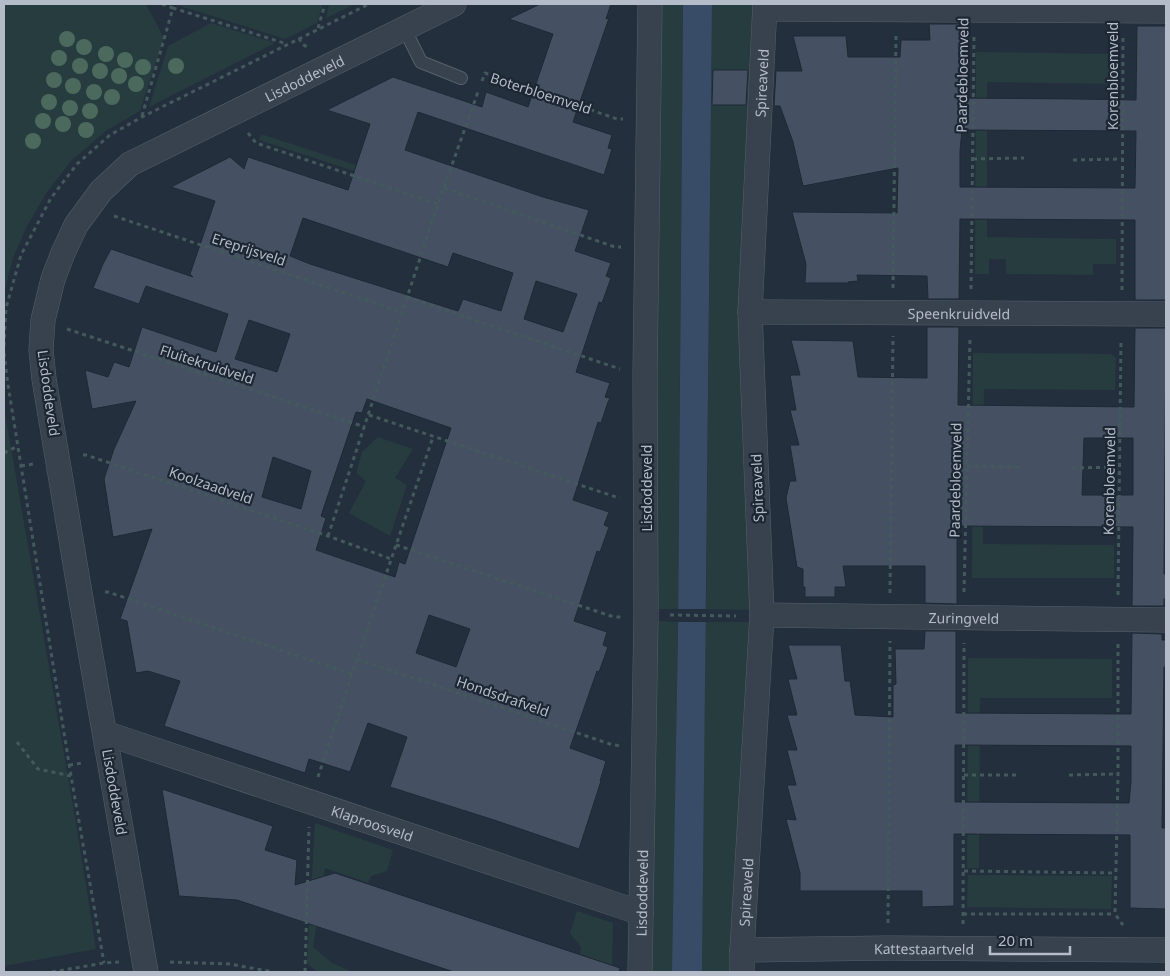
<svg xmlns="http://www.w3.org/2000/svg" width="1170" height="976" viewBox="0 0 1170 976" font-family="'Noto Sans',sans-serif">
<style>
.green{fill:#263c3f}
.water{fill:#394c67}
.pier{fill:#242f3e}
.building{fill:#455162;stroke:#1f2835;fill-rule:evenodd}
.lines{fill:none;stroke-linecap:round;stroke-linejoin:round}
.service-casing{stroke:#565f6c;stroke-width:14}
.minor-casing{stroke:#565f6c;stroke-width:25}
.path{stroke:#44595c;stroke-width:3;stroke-dasharray:4 4;stroke-linecap:butt}
.service{stroke:#38414e;stroke-width:12}
.minor{stroke:#38414e;stroke-width:24}
.tree{fill:#4b6a5d}
.labels{text-anchor:middle;dominant-baseline:central;stroke-width:4.5;stroke-linejoin:round;paint-order:stroke}
.street-label{font-size:14px;fill:#b4bcc9;stroke:#1d2633}
</style>
<rect width="100%" height="100%" fill="#242f3e"/>
<path class="green" d="M 4,4 L 146,4 L 164,38 L 140,111 L 107,130 L 72,160 L 47,192 L 27,226 L 13,258 L 4,293 Z
M 174,4 L 323,4 L 317,23 L 285,39 Z
M 329,4 L 355,4 L 326,18 Z
M 658,4 L 683,4 L 678,609 L 653,609 Z
M 712,4 L 755,4 L 751,610 L 706,609 Z
M 211,23 L 275,43 L 149,107 L 168,46 Z
M 976,52 L 1114,54 L 1119,59 L 1118,84 L 987,82 L 987,237 L 1116,239 L 1116,264 L 1093,264 L 1093,275 L 1006,274 L 1006,259 L 989,259 L 989,274 L 975,274 Z
M 261,134 L 389,176 L 388,182 L 259,140 Z
M 973,353 L 1111,354 L 1116,358 L 1115,390 L 984,389 L 983,544 L 1114,545 L 1114,578 L 972,578 Z
M 4,407 L 77,829 L 96,949 L 4,966 Z
M 378,437 L 413,449 L 395,478 L 407,485 L 390,536 L 349,513 L 366,481 L 356,473 L 362,452 Z
M 654,621 L 678,622 L 673,972 L 649,972 Z
M 705,622 L 751,622 L 732,972 L 702,972 Z
M 968,658 L 1112,659 L 1112,698 L 980,698 L 979,868 L 967,868 Z
M 315,823 L 393,850 L 387,871 L 371,876 L 368,883 L 325,868 L 313,947 L 332,963 L 353,972 L 318,972 L 310,966 L 307,962 Z
M 968,875 L 1112,876 L 1111,909 L 967,907 Z
M 577,911 L 613,923 L 612,966 L 580,954 L 581,947 L 570,933 Z"/>
<path class="water" d="M 683,4 L 712,4 L 702,972 L 672,972 L 678,632 Z"/>
<path class="pier" d="M 676,609 L 708,609 L 708,622 L 676,622 Z"/>
<path class="building" d="M 540,4 L 611,4 L 606,19 L 609,18 L 573,122 L 612,135 L 608,148 L 612,149 L 604,175 L 418,112 L 405,150 L 543,197 L 589,210 L 575,251 L 611,263 L 606,276 L 611,278 L 602,303 L 599,302 L 576,372 L 610,383 L 605,397 L 610,398 L 608,402 L 601,423 L 598,422 L 573,500 L 609,512 L 604,525 L 609,527 L 600,552 L 597,551 L 574,621 L 607,632 L 603,645 L 608,647 L 599,672 L 597,671 L 570,748 L 606,761 L 600,781 L 601,781 L 579,849 L 494,820 L 390,787 L 407,737 L 368,723 L 350,772 L 309,759 L 305,773 L 164,726 L 180,681 L 148,671 L 136,673 L 127,621 L 120,619 L 152,529 L 113,537 L 104,479 L 114,449 L 136,401 L 92,409 L 85,370 L 108,377 L 114,362 L 129,367 L 142,327 L 216,352 L 228,314 L 146,286 L 139,304 L 93,288 L 103,264 L 111,249 L 193,277 L 190,274 L 215,201 L 171,187 L 230,157 L 244,169 L 248,157 L 348,190 L 370,124 L 327,110 L 393,77 L 482,107 L 486,92 L 528,107 L 553,34 L 509,19 ZM 303,218 L 448,267 L 453,253 L 513,273 L 501,311 L 463,299 L 458,311 L 310,264 L 290,256 ZM 536,281 L 577,294 L 563,332 L 524,319 ZM 249,320 L 290,334 L 277,372 L 235,359 ZM 367,399 L 451,428 L 405,564 L 399,562 L 395,577 L 316,550 L 326,518 L 321,516 L 356,412 L 362,413 ZM 273,457 L 311,471 L 301,509 L 262,497 ZM 429,615 L 470,629 L 456,667 L 416,653 Z
M 929,24 L 961,24 L 961,98 L 1076,99 L 1136,100 L 1137,26 L 1166,26 L 1166,300 L 1135,300 L 1135,220 L 960,219 L 959,299 L 928,299 L 927,276 L 857,275 L 858,281 L 848,282 L 849,283 L 805,283 L 806,264 L 792,212 L 897,213 L 898,168 L 803,186 L 793,142 L 780,106 L 774,106 L 776,71 L 802,71 L 793,36 L 846,36 L 848,57 L 900,57 L 901,40 L 930,40 ZM 962,130 L 1136,131 L 1135,188 L 960,187 L 960,151 Z
M 713,70 L 748,70 L 746,105 L 712,105 Z
M 927,327 L 959,327 L 958,405 L 1134,407 L 1135,328 L 1166,328 L 1164,574 L 1166,574 L 1166,599 L 1164,599 L 1164,606 L 1132,606 L 1133,527 L 957,526 L 957,604 L 925,603 L 925,566 L 843,566 L 846,587 L 835,587 L 835,597 L 805,597 L 805,587 L 803,587 L 803,569 L 797,567 L 786,498 L 790,481 L 796,481 L 790,445 L 799,445 L 790,410 L 796,410 L 790,375 L 800,375 L 791,340 L 853,341 L 858,377 L 927,378 ZM 1084,438 L 1133,438 L 1133,495 L 1082,495 Z
M 925,631 L 956,631 L 956,713 L 1131,714 L 1132,633 L 1162,634 L 1162,640 L 1166,640 L 1166,667 L 1164,667 L 1162,828 L 1166,828 L 1166,909 L 1130,908 L 1130,835 L 954,834 L 954,906 L 922,907 L 922,891 L 800,891 L 800,873 L 786,819 L 796,820 L 787,785 L 796,785 L 787,750 L 797,750 L 787,715 L 797,715 L 788,679 L 797,679 L 788,645 L 841,645 L 845,681 L 850,681 L 855,715 L 893,717 L 893,685 L 896,684 L 895,649 L 924,649 ZM 955,745 L 1131,746 L 1131,782 L 1129,803 L 955,802 Z
M 162,789 L 273,826 L 265,850 L 297,860 L 295,885 L 335,873 L 620,968 L 619,972 L 454,972 L 237,900 L 179,896 Z"/>
<g class="lines">
<defs>
<path id="service" d="M 404,28 L 421,62 L 461,78"/>
<g id="minor">
<path d="M 766,9 L 1166,11"/>
<path id="s1" d="M 750,312 L 1166,314"/>
<path id="s2" d="M 762,615 L 1166,620"/>
<path id="s3" d="M 105,733 L 641,913"/>
<path id="s4" d="M 742,950 L 888,948 L 1166,950"/>
<path id="s5" d="M 146,972 L 81,599 L 44,379 L 41,350 L 43,320 L 53,279 L 63,253 L 76,225 L 101,191 L 130,164 L 454,4"/>
<path id="s6" d="M 640,972 L 646,615 L 645,375 L 650,4"/>
<path id="s7" d="M 742,972 L 742,950 L 762,615 L 750,312 L 765,4"/>
</g>
</defs>
<use href="#service" class="service-casing"/>
<use href="#minor" class="minor-casing"/>
<path class="path" d="M 162,4 L 173,8
M 318,28 L 325,4
M 299,38 L 302,44 L 309,48
M 482,81 L 485,73 L 617,119 L 623,119
M 142,116 L 173,8 L 287,44
M 248,133 L 256,143 L 438,204
M 973,159 L 1024,158
M 1073,160 L 1123,159
M 444,188 L 615,247 L 621,247
M 114,216 L 402,312
M 893,288 L 896,34
M 971,289 L 974,36
M 1122,290 L 1123,36
M 407,297 L 620,369
M 67,329 L 365,427
M 4,346 L 6,308 L 21,255 L 51,198 L 77,164 L 110,135 L 142,117 L 369,4
M 4,353 L 8,385 L 71,776 L 104,963
M 369,415 L 616,497 L 620,497
M 4,453 L 18,446
M 83,455 L 86,455 L 328,536 L 391,559
M 21,466 L 33,464
M 967,466 L 1021,467
M 1072,468 L 1120,467
M 328,536 L 438,204 L 479,89
M 396,545 L 614,617 L 621,617
M 105,592 L 108,592 L 352,674
M 964,592 L 970,338
M 890,593 L 893,336
M 1118,595 L 1121,339
M 670,615 L 736,616
M 1118,644 L 1118,774 L 1115,914 L 1123,925
M 357,659 L 610,744 L 620,746
M 17,742 L 38,769 L 71,776
M 69,765 L 83,763
M 964,775 L 1018,775
M 1069,775 L 1118,774
M 318,777 L 352,674 L 433,437
M 964,871 L 1115,873
M 963,914 L 1115,914
M 888,923 L 890,641
M 963,924 L 964,643
M 170,962 L 230,964 L 273,972
M 52,972 L 104,963 L 119,962
M 305,972 L 309,827"/>
<use href="#service" class="service"/>
<use href="#minor" class="minor"/>
</g>
<g class="tree">
<circle cx="67" cy="39" r="8"/>
<circle cx="84" cy="47" r="8"/>
<circle cx="106" cy="54" r="8"/>
<circle cx="59" cy="58" r="8"/>
<circle cx="125" cy="60" r="8"/>
<circle cx="80" cy="66" r="8"/>
<circle cx="176" cy="66" r="8"/>
<circle cx="143" cy="67" r="8"/>
<circle cx="100" cy="71" r="8"/>
<circle cx="119" cy="76" r="8"/>
<circle cx="54" cy="80" r="8"/>
<circle cx="136" cy="84" r="8"/>
<circle cx="73" cy="86" r="8"/>
<circle cx="94" cy="92" r="8"/>
<circle cx="112" cy="97" r="8"/>
<circle cx="49" cy="102" r="8"/>
<circle cx="70" cy="108" r="8"/>
<circle cx="90" cy="111" r="8"/>
<circle cx="43" cy="121" r="8"/>
<circle cx="63" cy="124" r="8"/>
<circle cx="86" cy="130" r="8"/>
<circle cx="33" cy="141" r="8"/>
</g>
<g class="labels">
<g class="street-label">
<text transform="translate(962 75) rotate(-89)">Paardebloemveld</text>
<text transform="translate(1112 76) rotate(-90)">Korenbloemveld</text>
<text stroke="none"><textPath href="#s5" startOffset="1038">Lisdoddeveld</textPath></text>
<text stroke="none"><textPath href="#s7" startOffset="890">Spireaveld</textPath></text>
<text transform="translate(541 93) rotate(18)">Boterbloemveld</text>
<text transform="translate(249 249) rotate(18)">Ereprijsveld</text>
<text stroke="none"><textPath href="#s1" startOffset="209">Speenkruidveld</textPath></text>
<text transform="translate(207 364) rotate(18)">Fluitekruidveld</text>
<text transform="translate(49 393) rotate(82)">Lisdoddeveld</text>
<text transform="translate(955 480) rotate(-89)">Paardebloemveld</text>
<text transform="translate(1109 481) rotate(-89)">Korenbloemveld</text>
<text transform="translate(211 485) rotate(19)">Koolzaadveld</text>
<text transform="translate(646 488) rotate(-90)">Lisdoddeveld</text>
<text transform="translate(757 488) rotate(-92)">Spireaveld</text>
<text stroke="none"><textPath href="#s2" startOffset="202">Zuringveld</textPath></text>
<text transform="translate(503 696) rotate(19)">Hondsdrafveld</text>
<text transform="translate(115 792) rotate(80)">Lisdoddeveld</text>
<text stroke="none"><textPath href="#s3" startOffset="282">Klaproosveld</textPath></text>
<text stroke="none"><textPath href="#s7" startOffset="80">Spireaveld</textPath></text>
<text stroke="none"><textPath href="#s6" startOffset="79">Lisdoddeveld</textPath></text>
<text stroke="none"><textPath href="#s4" startOffset="182">Kattestaartveld</textPath></text>
</g>
</g>
<rect width="1170" height="976" fill="none" stroke="#b4bcc9" stroke-width="10"/>
<path d="M990 946v8h80v-8" fill="none" stroke="#b4bcc9" stroke-width="2.5"/>
<text x="998" y="946" font-size="15" fill="#b4bcc9" stroke="#1d2633" stroke-width="4" paint-order="stroke">20 m</text>
</svg>
